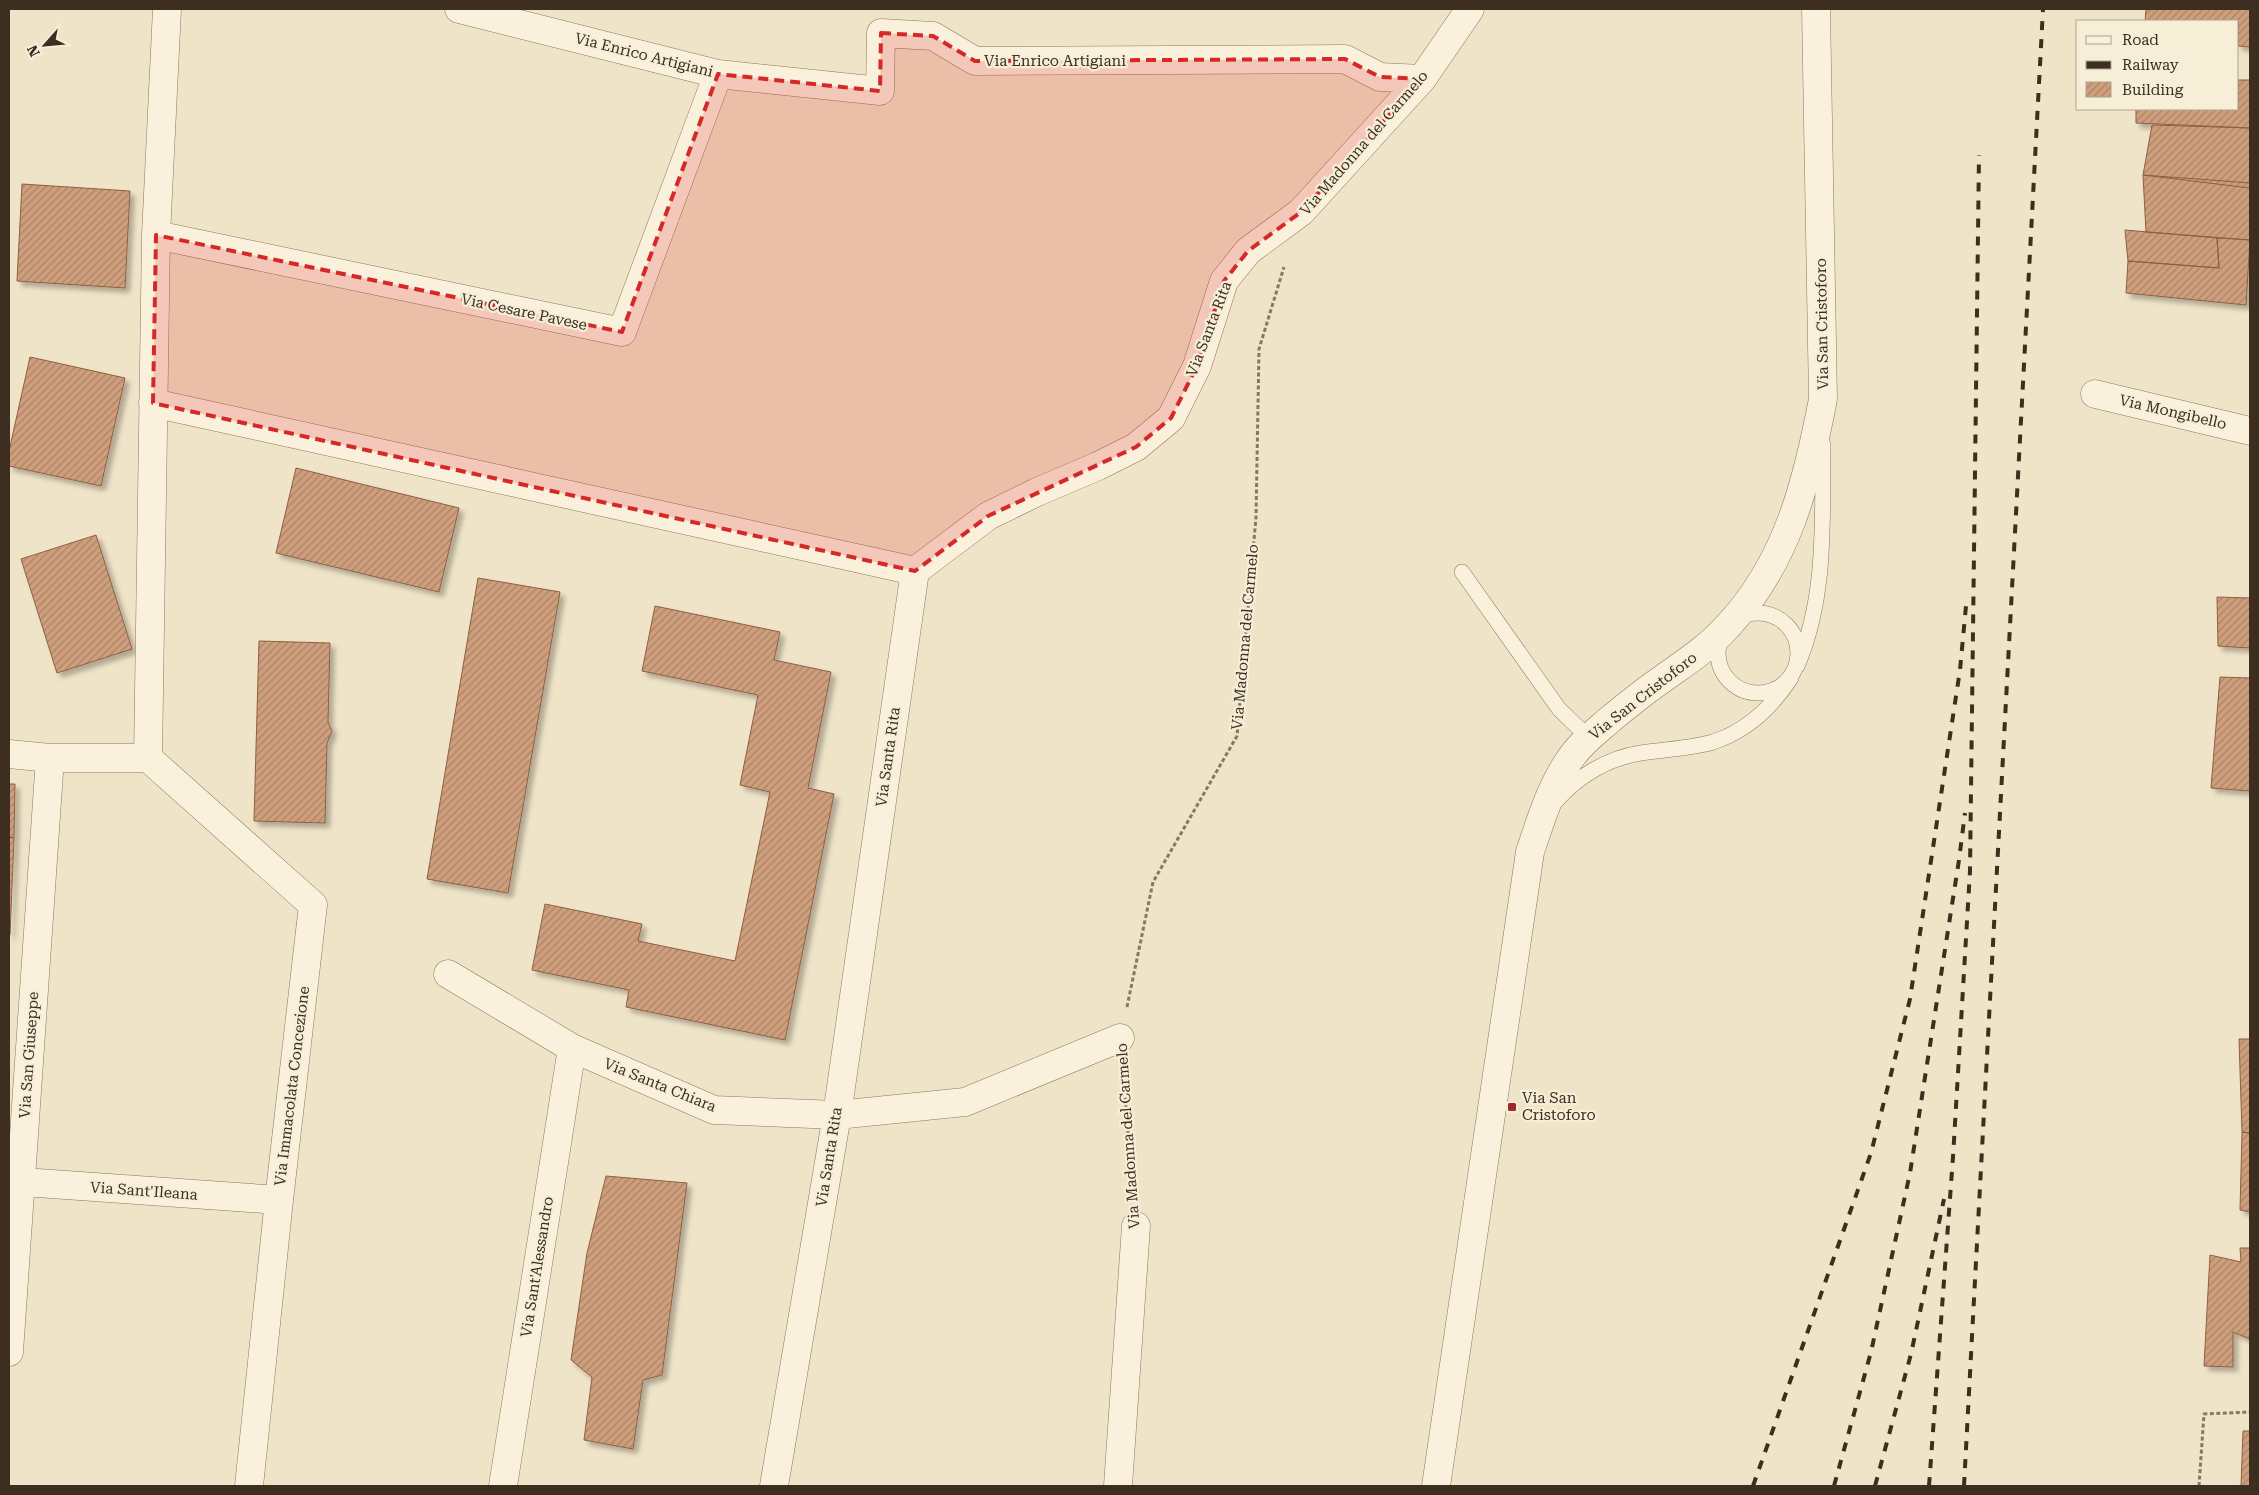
<svg xmlns="http://www.w3.org/2000/svg" width="2259" height="1495" viewBox="0 0 2259 1495" font-family="'Roboto Serif',serif">
<style>
.building{fill:url(#building-hatch);stroke:#8d5f41;filter:url(#shadow)}
.lines{fill:none;stroke-linecap:round;stroke-linejoin:round}
.lane-casing{stroke:#8d765c;stroke-width:16}
.street-casing{stroke:#8d765c;stroke-width:29}
.path{stroke:#8d765c;stroke-width:3;stroke-dasharray:4 2.5;stroke-linecap:butt}
.lane{stroke:#faf1dc;stroke-width:15}
.street{stroke:#faf1dc;stroke-width:28}
.rail{stroke:#3d2e20;stroke-width:4;stroke-dasharray:9 9;stroke-linecap:butt}
.marked{fill:#d62828;fill-opacity:0.2;stroke:#d62828;stroke-width:4;stroke-dasharray:10 6;stroke-linejoin:round}
.poi-dot{fill:#9e2a2b;stroke:#f7eed8;stroke-width:2}
.labels{text-anchor:middle;dominant-baseline:central;stroke-width:4.5;stroke-linejoin:round;paint-order:stroke}
.street-label{font-size:15px;fill:#3d2e20;stroke:#f7eed8}
.poi-label{font-size:15px;fill:#3d2e20;stroke:#f7eed8;text-anchor:start}
</style>
<defs>
<pattern id="building-hatch" width="6" height="6" patternUnits="userSpaceOnUse" patternTransform="scale(1.25)"><rect width="6" height="6" fill="#cf9f7d"/><path d="M-1 1l2-2M0 6l6-6M5 7l2-2" fill="none" stroke="#a98266"/></pattern>
<filter id="shadow"><feDropShadow dx="4.5" dy="4.5" stdDeviation="2.5" flood-color="#0004"/></filter>
</defs>
<rect width="100%" height="100%" fill="#f0e4c8"/>
<path class="building" d="M 2146,9 L 2250,9 L 2250,47 L 2238,46 L 2238,21 L 2145,21 Z
M 2238,80 L 2250,80 L 2250,128 L 2136,123 L 2136,109 L 2238,109 Z
M 2152,125 L 2250,128 L 2250,188 L 2143,175 Z
M 2143,175 L 2250,183 L 2250,240 L 2146,232 Z
M 22,184 L 130,191 L 125,288 L 17,281 Z
M 2125,230 L 2217,238 L 2219,268 L 2128,261 Z
M 2217,238 L 2250,240 L 2246,305 L 2126,293 L 2128,261 L 2219,268 Z
M 30,357 L 125,378 L 101,486 L 9,466 L 9,451 Z
M 296,468 L 459,508 L 439,592 L 276,553 Z
M 96,535 L 132,649 L 57,673 L 21,559 Z
M 478,578 L 560,592 L 508,893 L 427,879 Z
M 2217,597 L 2250,598 L 2250,648 L 2218,646 Z
M 655,606 L 780,632 L 774,660 L 831,672 L 808,788 L 834,794 L 785,1040 L 626,1007 L 629,990 L 532,970 L 545,904 L 642,924 L 638,941 L 735,961 L 770,792 L 740,785 L 758,695 L 642,671 Z
M 259,641 L 330,643 L 328,722 L 332,731 L 327,743 L 325,823 L 254,821 Z
M 2220,677 L 2250,678 L 2250,791 L 2211,788 Z
M 9,784 L 15,784 L 14,838 L 9,837 Z
M 9,837 L 14,838 L 10,935 L 9,935 Z
M 2239,1039 L 2250,1039 L 2250,1133 L 2242,1132 Z
M 2242,1132 L 2250,1133 L 2250,1212 L 2240,1210 Z
M 606,1176 L 687,1183 L 662,1375 L 643,1380 L 633,1449 L 584,1440 L 592,1377 L 571,1360 L 587,1253 Z
M 2240,1248 L 2250,1248 L 2250,1339 L 2233,1332 L 2233,1367 L 2204,1366 L 2210,1255 L 2241,1262 Z
M 2243,1431 L 2250,1431 L 2250,1486 L 2241,1486 Z"/>
<g class="lines">
<defs>
<path id="lane" d="M 1462,572 L 1559,709 L 1588,737
M1718 653a40 40 0 1 1 80 0a40 40 0 1 1-80 0Z
M 1797,666 C 1827,597 1822,520 1823,445
M 1556,801 C 1578,776 1608,758 1641,753 C 1665,749 1689,749 1713,742 C 1747,731 1772,707 1791,678"/>
<path id="street" d="M 459,9 L 718,74 L 880,91 L 881,33 L 933,36 L 975,61 L 1345,59 L 1380,77 L 1422,79
M 156,235 L 622,332 L 718,74
M 2095,394 L 2250,431
M 153,403 L 915,571
M 9,754 L 50,758 L 148,758 L 156,235 L 167,9
M 148,758 L 313,905 L 279,1200 L 249,1486
M 448,974 L 572,1048 L 714,1110 L 837,1115 L 965,1102 L 1120,1038
M 9,1181 L 279,1200
M 9,1352 L 50,758
M 503,1486 L 572,1048
M 774,1486 L 837,1115 L 915,571 L 988,516 L 1037,492 L 1098,466 L 1136,447 L 1171,418 L 1197,366 L 1224,281 L 1248,251 L 1301,212 L 1422,79 L 1470,9
M 1118,1486 L 1136,1226
M 1436,1486 L 1530,852 C 1540,822 1550,789 1568,762 C 1578,746 1593,734 1607,722 C 1625,707 1642,693 1661,680 C 1683,664 1707,649 1726,628 C 1787,564 1807,483 1823,399 L 1816,9"/>
</defs>
<use href="#lane" class="lane-casing"/>
<use href="#street" class="street-casing"/>
<path class="path" d="M 1127,1007 L 1153,882 L 1237,736 L 1256,517 L 1259,349 L 1284,267
M 1123,1072 L 1133,1193
M 2199,1486 L 2204,1414 L 2250,1412"/>
<use href="#lane" class="lane"/>
<use href="#street" class="street"/>
<path class="rail" d="M 1753,1486 L 1871,1153 L 1910,999 L 1960,670 L 1966,606
M 1834,1486 L 1871,1352 L 1910,1173 L 1959,860 L 1965,813
M 1875,1486 L 1911,1354 L 1944,1199
M 1929,1486 L 1953,1157 L 1970,871 L 1979,155
M 1964,1486 L 2043,9"/>
</g>
<path class="marked" d="M 881,33 L 933,36 L 975,61 L 1345,59 L 1380,77 L 1422,79 L 1301,212 L 1248,251 L 1224,281 L 1197,366 L 1171,418 L 1136,447 L 988,516 L 915,571 L 153,403 L 156,235 L 622,332 L 718,74 L 880,91 Z"/>
<rect class="poi-dot" x="1507" y="1102" width="10" height="10" rx="2.5"/>
<g class="labels">
<g class="street-label">
<text transform="translate(644 55) rotate(14)">Via Enrico Artigiani</text>
<text x="1055" y="61">Via Enrico Artigiani</text>
<text transform="translate(1364 143) rotate(-49)">Via Madonna del Carmelo</text>
<text transform="translate(524 312) rotate(12)">Via Cesare Pavese</text>
<text transform="translate(1822 324) rotate(-91)">Via San Cristoforo</text>
<text transform="translate(1209 329) rotate(-69)">Via Santa Rita</text>
<text transform="translate(2173 412) rotate(13)">Via Mongibello</text>
<text transform="translate(1245 637) rotate(-85)">Via Madonna del Carmelo</text>
<text transform="translate(1643 696) rotate(-38)">Via San Cristoforo</text>
<text transform="translate(888 757) rotate(-82)">Via Santa Rita</text>
<text transform="translate(29 1055) rotate(-86)">Via San Giuseppe</text>
<text transform="translate(660 1085) rotate(22)">Via Santa Chiara</text>
<text transform="translate(292 1086) rotate(-83)">Via Immacolata Concezione</text>
<text transform="translate(1128 1136) rotate(-94)">Via Madonna del Carmelo</text>
<text transform="translate(829 1157) rotate(-81)">Via Santa Rita</text>
<text transform="translate(144 1191) rotate(4)">Via Sant'Ileana</text>
<text transform="translate(537 1267) rotate(-81)">Via Sant'Alessandro</text>
</g>
<g class="poi-label">
<text x="1522" y="1098">Via San<tspan x="1522" dy="17">Cristoforo</tspan></text>
</g>
</g>
<rect width="2259" height="1495" fill="none" stroke="#3d2e20" stroke-width="20"/>
<rect x="2076" y="20" width="162" height="90" fill="#f7eed8" stroke="#ada18e"/>
<rect x="2086" y="36" width="25" height="8" fill="#faf1dc" stroke="#ada18e"/>
<text x="2122" y="45" font-size="15" fill="#3d2e20">Road</text>
<rect x="2086" y="61" width="25" height="8" fill="#3d2e20" stroke="#ada18e"/>
<text x="2122" y="70" font-size="15" fill="#3d2e20">Railway</text>
<rect x="2086" y="82" width="25" height="15" fill="url(#building-hatch)" stroke="#ada18e"/>
<text x="2122" y="95" font-size="15" fill="#3d2e20">Building</text>
<g transform="translate(45 45) rotate(243)" stroke="#f7eed8" stroke-width="4" paint-order="stroke">
<path d="M0-4L9 19L0 12L-9 19Z" fill="#3d2e20"/>
<text y="-8" font-size="14" font-weight="bold" text-anchor="middle" fill="#3d2e20">N</text>
</g>
</svg>
